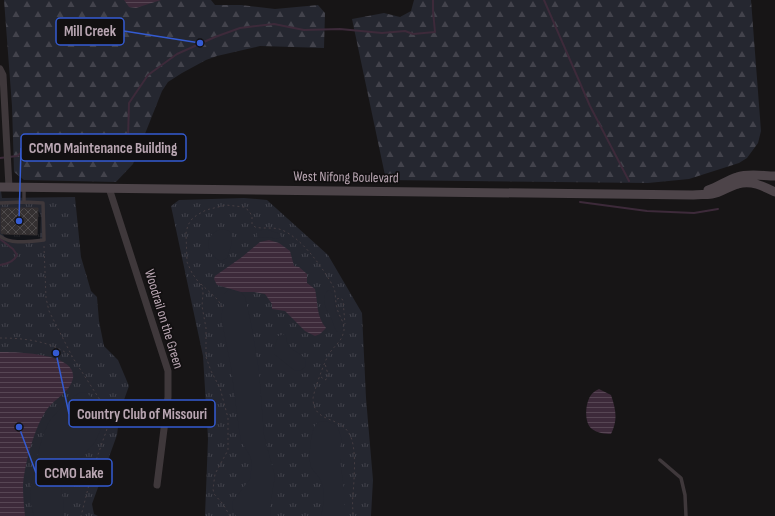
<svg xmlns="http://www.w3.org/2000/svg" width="775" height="516" viewBox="0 0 775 516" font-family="'Sofia Sans Condensed',sans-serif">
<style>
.grass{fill:url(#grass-tufts)}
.forest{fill:url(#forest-firs)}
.pitch{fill:#252730}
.water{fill:url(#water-rules)}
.shadow{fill:#0007}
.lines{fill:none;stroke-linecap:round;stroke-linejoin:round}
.stream{stroke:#3d2a3a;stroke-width:2}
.building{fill:url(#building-cross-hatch);stroke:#342f30}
.path{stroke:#463e43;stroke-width:1;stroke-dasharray:2 3;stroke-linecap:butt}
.lane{stroke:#3f383b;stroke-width:3.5}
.street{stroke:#3f383b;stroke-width:7}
.secondary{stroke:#4d4449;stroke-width:9}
.labels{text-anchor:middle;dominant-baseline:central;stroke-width:3.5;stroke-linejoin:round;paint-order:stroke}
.street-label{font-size:14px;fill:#b9a6b2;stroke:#121011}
.leader{fill:none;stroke:#345bd2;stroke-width:1.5}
.callout-dot{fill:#345bd2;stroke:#121011;stroke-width:1.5}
.callout{fill:#121011;stroke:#345bd2;stroke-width:1.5}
.callout-label{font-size:15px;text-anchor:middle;font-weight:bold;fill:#b9a6b2}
</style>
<defs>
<pattern id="grass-tufts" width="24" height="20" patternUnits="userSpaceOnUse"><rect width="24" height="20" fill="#252730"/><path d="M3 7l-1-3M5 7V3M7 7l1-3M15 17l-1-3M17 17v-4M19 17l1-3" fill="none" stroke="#43434c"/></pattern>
<pattern id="forest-firs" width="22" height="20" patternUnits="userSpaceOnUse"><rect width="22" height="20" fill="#252730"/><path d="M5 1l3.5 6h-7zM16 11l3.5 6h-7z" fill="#43434c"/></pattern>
<pattern id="water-rules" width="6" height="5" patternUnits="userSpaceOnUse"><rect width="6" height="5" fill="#3d2a3a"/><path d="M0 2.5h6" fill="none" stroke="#574654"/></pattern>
<pattern id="building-cross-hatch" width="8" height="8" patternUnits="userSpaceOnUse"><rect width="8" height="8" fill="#343031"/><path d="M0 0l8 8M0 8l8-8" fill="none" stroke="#4f4b4c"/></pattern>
</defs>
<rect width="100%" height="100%" fill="#171516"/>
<path class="grass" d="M 0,184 L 2,198 L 75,197 L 81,257 L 91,291 L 97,297 L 99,321 L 104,346 L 118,360 L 129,386 L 120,411 L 117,435 L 92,504 L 94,514 L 98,516 L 0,516 Z
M 244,198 L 267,200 L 328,255 L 362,313 L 366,398 L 373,480 L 371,516 L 205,516 L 208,439 L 203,356 L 171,206 L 179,200 Z"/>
<path class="forest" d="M 4,0 L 211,0 L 215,5 L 241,5 L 275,9 L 318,5 L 325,13 L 324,48 L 260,46 L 217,56 L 206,60 L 182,73 L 168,82 L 162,91 L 133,164 L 116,182 L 24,180 L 14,172 L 12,106 Z
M 414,0 L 751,0 L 761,131 L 758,143 L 747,158 L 739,163 L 689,179 L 648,183 L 386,180 L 352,19 L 384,13 L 400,17 L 411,11 Z"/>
<path class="pitch" d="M 222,229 C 225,230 227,230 229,231 C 236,236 229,252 227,258 L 221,261 C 205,255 203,233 222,229 Z
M 266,229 L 280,234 L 281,237 L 277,239 L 268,237 L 258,238 L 257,236 L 257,231 Z
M 229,289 L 241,292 L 245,297 L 251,323 L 259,371 L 264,435 L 275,477 L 270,505 L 271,516 L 236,516 L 232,507 L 233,501 L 250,479 L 252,463 L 250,456 L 241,441 L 239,429 L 231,367 L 221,317 L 224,305 L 224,294 Z
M 329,290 L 333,293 L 336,312 L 342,323 L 343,329 L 340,332 L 338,332 C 334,329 334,325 332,320 C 328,311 318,298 329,290 Z
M 285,334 L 286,336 C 286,353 300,349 306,361 L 305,367 L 300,371 L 294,370 L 274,354 L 274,349 L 278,336 Z
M 81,392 L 87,393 L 100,406 L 104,413 L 105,420 L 95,442 L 75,464 L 64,479 L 61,489 L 64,504 L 63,516 L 34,516 C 32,509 30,502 30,495 C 31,480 40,440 47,426 C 51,416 71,397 81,392 Z
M 325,421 L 337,425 L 342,440 L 340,448 L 340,459 L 344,490 L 344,516 L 321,516 C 323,508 325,496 323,488 C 321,477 316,475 311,467 C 308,460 311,429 316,424 C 319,421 322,422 325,421 Z"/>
<path class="water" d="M 124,0 L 161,0 L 136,8 L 129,7 Z
M 269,240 L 279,243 L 290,251 L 294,266 L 299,267 L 307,274 L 307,283 L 315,289 C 318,303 316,316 326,328 L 320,334 L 315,336 L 305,331 L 285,311 L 272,309 L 272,304 L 265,294 L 254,292 L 241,292 L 217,285 L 214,279 L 215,276 L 242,257 L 260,242 Z
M 0,352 C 16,352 77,353 73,378 C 70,392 56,398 48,408 C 35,424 24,466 23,486 C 23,496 24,506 25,516 L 0,516 Z
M 599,389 L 611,395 C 616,410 618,420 611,434 C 605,434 597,433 592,429 C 583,423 585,398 594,392 C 595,391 597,390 599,389 Z"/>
<path class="shadow" d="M 37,209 L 41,215 L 40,241 L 8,240 L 6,239 L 2,233 Z"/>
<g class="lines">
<path class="stream" d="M 544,0 L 590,106 L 629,181
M 0,158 L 17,156 L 28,147 L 40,144 L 53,147 L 73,142 C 94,151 94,161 119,154 L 128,138 L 129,103 L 148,75 L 177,54 L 215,37 L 240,28 L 274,24 L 304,30 L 340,29 L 382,33 L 405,31 L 413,34 L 435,32 L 433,11 L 433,0
M 580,202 L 647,211 L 694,213 L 718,209
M 0,239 L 13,249 L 17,255 C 14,262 7,264 0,265"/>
</g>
<path class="building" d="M 1,208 L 38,208 L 37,235 L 4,234 L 1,233 Z"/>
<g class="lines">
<path class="path" d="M 44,246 L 46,298 L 49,311 L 73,358 L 109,414 L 108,426 L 93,469 L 81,516
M 201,284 L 218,300 L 222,307
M 337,299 L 340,298 L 343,300 L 345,324
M 0,338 C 24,338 52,341 72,357
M 321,377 L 325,380 L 328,378 L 328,374 L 325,364
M 230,516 L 223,504 L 214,494 L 213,489 L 215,474 L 228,450 L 228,418 L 220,388 L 211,371 L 206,357 L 206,328 L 202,306 L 203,293 L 202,287 L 192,273 L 187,262 L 186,233 L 188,225 L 192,219 L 197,215 L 206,210 L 226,205 L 244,207 L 249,211 L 252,216 L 252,224 L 255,227 C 262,229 271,227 279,229 C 300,235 324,269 334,288 C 336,294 335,301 337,308 C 339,317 347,325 343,334 C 341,342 333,347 329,354 C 325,360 313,393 313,399 C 314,424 340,415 350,435 C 357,449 354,479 353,495 C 352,502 353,509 353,516"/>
<path class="lane" d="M 24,187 L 24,202
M 0,203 L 24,202 L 43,203 L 44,240 C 31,241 11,245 0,236
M 660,460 L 681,478 L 685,495 L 686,516"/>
<path class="street" d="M 0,69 L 3,75 L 9,187
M 109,188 L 168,371 L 168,397 L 157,485"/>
<path class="secondary" d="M 0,187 L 693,195 C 699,194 705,195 712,194 C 721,193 729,186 738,184 C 751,180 763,186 775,192
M 708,190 C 718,187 727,180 737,177 C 749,173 763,176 775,176"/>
</g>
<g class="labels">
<g class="street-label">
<text transform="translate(346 177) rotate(1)">West Nifong Boulevard</text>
<text transform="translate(164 319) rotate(73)">Woodrail on the Green</text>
</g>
</g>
<path class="leader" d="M200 43L124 31M19 221L21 148M56 353L69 414M19 427L36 473"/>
<g class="callout-dot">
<circle cx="200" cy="43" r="4"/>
<circle cx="19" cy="221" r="4"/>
<circle cx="56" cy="353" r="4"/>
<circle cx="19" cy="427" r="4"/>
</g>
<g class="callout">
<rect x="56" y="18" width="68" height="27" rx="4"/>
<rect x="21" y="134" width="165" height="27" rx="4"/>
<rect x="69" y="400" width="146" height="27" rx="4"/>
<rect x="36" y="459" width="76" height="27" rx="4"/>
</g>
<g class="callout-label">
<text x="90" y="36">Mill Creek</text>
<text x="103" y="153">CCMO Maintenance Building</text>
<text x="142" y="419">Country Club of Missouri</text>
<text x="74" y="478">CCMO Lake</text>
</g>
</svg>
